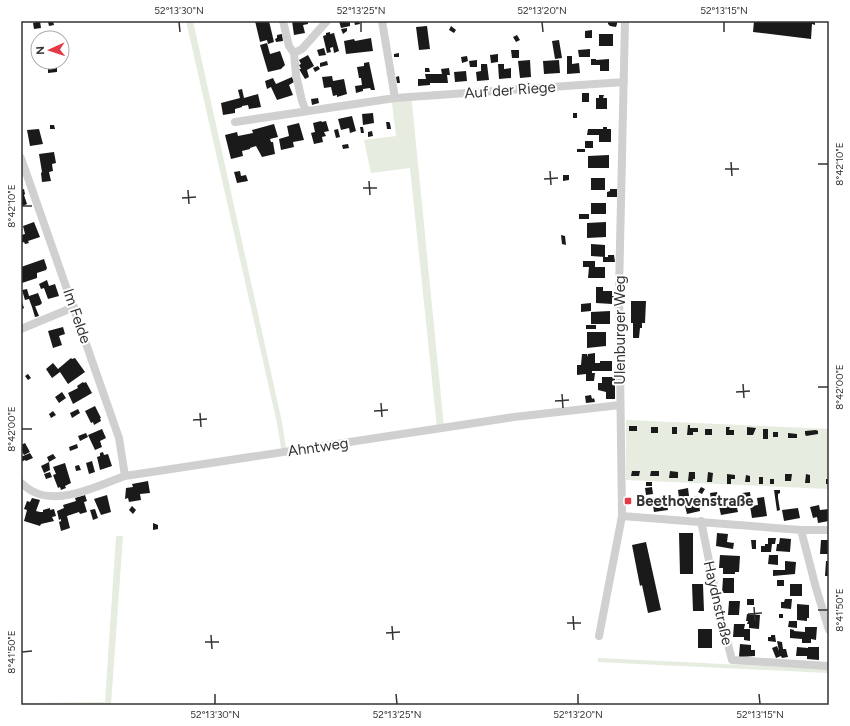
<svg xmlns="http://www.w3.org/2000/svg" width="850" height="726" viewBox="0 0 850 726" font-family="Figtree,sans-serif">
<style>
.green{fill:#e6ecdf}
.building{fill:#1a1a1a}
.lines{fill:none;stroke-linecap:round;stroke-linejoin:round}
.minor{stroke:#d0d0d0;stroke-width:8}
.ticks{fill:none;stroke:#333;stroke-width:1.5}
.poi-dot{fill:#e63946;stroke:#fff;stroke-width:1.5}
.labels{text-anchor:middle;dominant-baseline:central;stroke-width:4;stroke-linejoin:round;paint-order:stroke}
.street-label{font-size:15px;fill:#333;stroke:#fff}
.poi-label{font-size:15px;font-weight:bold;fill:#333;stroke:#fff;text-anchor:start}
.neatline{fill:none;stroke:#333;stroke-width:1.5}
.ticks-label{font-size:10px;text-anchor:middle;fill:#333}
</style>
<rect width="100%" height="100%" fill="#fff"/>
<path class="green" d="M 186,21 L 193,21 L 282,422 L 286,448 L 281,448 L 277,423 Z
M 411,93 L 444,427 L 437,428 L 410,168 L 371,173 L 364,140 L 396,136 L 391,95 Z
M 626,420 L 829,429 L 829,489 L 626,480 Z
M 116,536 L 123,536 L 111,705 L 21,705 L 21,703 L 105,702 Z
M 598,658 L 829,669 L 829,673 L 598,662 Z"/>
<path class="building" d="M 40,21 L 41,28 L 34,29 L 33,23 Z
M 53,21 L 54,25 L 49,26 L 48,22 Z
M 255,21 L 269,21 L 274,42 L 268,44 L 267,40 L 260,42 Z
M 292,21 L 308,21 L 308,24 L 303,25 L 305,33 L 294,35 Z
M 339,21 L 350,21 L 350,26 L 341,28 Z
M 354,21 L 359,21 L 360,24 L 355,25 Z
M 608,21 L 617,21 L 617,24 L 616,27 L 610,26 L 608,24 Z
M 754,21 L 813,21 L 815,22 L 815,25 L 812,24 L 811,39 L 753,32 Z
M 427,26 L 430,49 L 419,50 L 416,27 Z
M 451,26 L 456,30 L 454,33 L 449,30 Z
M 347,28 L 347,31 L 343,34 L 341,29 Z
M 592,30 L 592,38 L 585,38 L 585,31 Z
M 330,32 L 330,34 L 334,33 L 339,51 L 334,53 L 333,47 L 330,48 L 331,52 L 327,53 L 323,36 L 326,35 L 326,33 Z
M 282,34 L 283,41 L 276,42 L 275,39 L 277,38 L 277,35 Z
M 599,34 L 613,34 L 613,46 L 599,46 Z
M 517,35 L 520,40 L 516,42 L 513,37 Z
M 371,38 L 373,51 L 346,54 L 344,41 L 354,39 L 355,41 Z
M 559,40 L 562,58 L 555,59 L 552,41 Z
M 267,43 L 270,54 L 280,51 L 285,65 L 281,69 L 268,72 L 260,45 Z
M 324,48 L 326,55 L 319,56 L 317,50 Z
M 590,49 L 590,57 L 579,57 L 578,50 Z
M 511,50 L 519,50 L 519,58 L 512,58 Z
M 399,53 L 399,57 L 394,57 L 394,54 Z
M 498,54 L 498,62 L 491,63 L 490,55 Z
M 308,55 L 314,66 L 307,70 L 309,77 L 305,79 L 299,69 L 301,69 L 299,65 L 301,64 L 299,60 Z
M 467,56 L 468,61 L 462,63 L 461,57 Z
M 567,56 L 572,56 L 572,64 L 579,63 L 580,73 L 567,74 Z
M 591,59 L 596,59 L 596,60 L 609,59 L 609,71 L 600,71 L 600,65 L 591,65 Z
M 477,60 L 477,67 L 470,67 L 469,61 Z
M 530,60 L 531,77 L 520,78 L 518,61 Z
M 559,60 L 560,73 L 544,74 L 543,61 Z
M 327,61 L 328,65 L 320,67 L 320,63 Z
M 369,62 L 375,90 L 371,90 L 370,88 L 363,89 L 363,91 L 356,93 L 355,86 L 362,85 L 361,78 L 359,78 L 357,67 L 364,66 L 364,63 Z
M 481,64 L 487,64 L 489,80 L 477,81 L 476,72 L 481,71 Z
M 498,64 L 504,64 L 504,69 L 511,68 L 511,78 L 499,79 Z
M 48,65 L 57,65 L 57,72 L 48,73 Z
M 318,66 L 320,69 L 315,72 L 313,68 Z
M 425,68 L 429,68 L 430,72 L 425,72 Z
M 449,68 L 450,75 L 447,75 L 448,83 L 430,83 L 430,85 L 418,86 L 418,79 L 426,79 L 425,74 L 442,74 L 441,69 Z
M 466,71 L 467,81 L 455,82 L 454,72 Z
M 332,76 L 333,81 L 344,79 L 347,94 L 337,97 L 337,95 L 333,96 L 331,87 L 324,88 L 322,77 Z
M 399,76 L 400,83 L 397,83 L 396,77 Z
M 292,77 L 294,82 L 289,85 L 293,95 L 277,100 L 271,87 L 267,89 L 265,81 L 273,78 L 276,84 Z
M 242,89 L 244,98 L 258,94 L 261,107 L 249,109 L 248,105 L 242,106 L 242,107 L 235,109 L 235,113 L 223,115 L 221,103 L 240,98 L 238,90 Z
M 582,93 L 589,93 L 589,102 L 582,102 Z
M 599,95 L 604,95 L 603,98 L 607,98 L 607,109 L 596,109 L 596,98 L 599,98 Z
M 318,98 L 319,103 L 312,105 L 311,99 Z
M 373,113 L 374,123 L 363,125 L 362,114 Z
M 573,113 L 577,113 L 577,118 L 573,118 Z
M 352,116 L 356,131 L 350,133 L 349,128 L 341,130 L 338,119 Z
M 321,121 L 322,122 L 326,121 L 329,131 L 324,132 L 326,136 L 322,137 L 323,142 L 314,144 L 311,133 L 315,132 L 313,123 Z
M 386,122 L 389,122 L 390,123 L 391,129 L 387,129 Z
M 299,123 L 304,140 L 293,142 L 294,147 L 281,150 L 279,139 L 289,136 L 287,126 Z
M 274,124 L 278,137 L 270,139 L 271,142 L 273,142 L 275,154 L 262,157 L 256,146 L 250,148 L 250,149 L 242,151 L 243,156 L 231,159 L 225,135 L 237,132 L 238,136 L 253,133 L 252,130 Z
M 50,125 L 54,125 L 55,129 L 50,129 Z
M 360,127 L 363,127 L 364,133 L 361,133 Z
M 603,127 L 607,127 L 607,129 L 611,129 L 611,142 L 599,142 L 599,135 L 587,135 L 588,129 L 603,129 Z
M 39,129 L 43,144 L 30,146 L 27,130 Z
M 338,129 L 340,137 L 336,138 L 334,130 Z
M 372,131 L 373,136 L 368,137 L 368,132 Z
M 585,141 L 593,141 L 593,148 L 585,148 Z
M 348,144 L 349,148 L 343,149 L 342,145 Z
M 577,149 L 585,149 L 585,152 L 577,152 Z
M 54,152 L 56,163 L 52,164 L 53,171 L 49,172 L 51,181 L 42,182 L 41,173 L 42,172 L 39,154 Z
M 609,155 L 609,168 L 588,168 L 588,156 Z
M 240,171 L 241,176 L 246,175 L 248,181 L 237,183 L 234,172 Z
M 563,175 L 569,175 L 569,180 L 563,181 Z
M 591,178 L 605,178 L 605,190 L 591,190 Z
M 24,189 L 25,194 L 24,195 L 27,204 L 21,207 L 21,190 Z
M 610,189 L 617,189 L 617,197 L 607,197 L 607,192 L 610,191 Z
M 591,203 L 606,203 L 606,214 L 591,214 Z
M 579,214 L 589,214 L 589,219 L 579,219 Z
M 34,222 L 40,237 L 28,241 L 29,243 L 25,244 L 24,242 L 21,243 L 21,235 L 25,234 L 23,226 Z
M 606,222 L 606,237 L 587,238 L 587,223 Z
M 561,235 L 565,236 L 566,245 L 562,244 Z
M 591,244 L 605,245 L 605,257 L 591,256 Z
M 608,255 L 614,255 L 615,262 L 603,262 L 603,257 L 608,257 Z
M 44,259 L 47,268 L 46,270 L 37,273 L 37,278 L 22,283 L 21,267 Z
M 583,261 L 595,261 L 595,267 L 605,267 L 605,278 L 588,278 L 589,267 L 583,267 Z
M 47,280 L 49,286 L 55,284 L 59,296 L 48,299 L 44,288 L 41,289 L 39,284 Z
M 596,287 L 603,287 L 603,291 L 612,291 L 612,296 L 614,296 L 614,300 L 612,300 L 612,304 L 596,303 Z
M 27,289 L 29,296 L 38,293 L 42,303 L 40,305 L 32,307 L 29,299 L 25,300 L 22,290 Z
M 21,299 L 24,308 L 21,310 Z
M 631,301 L 646,301 L 645,323 L 642,323 L 642,328 L 640,328 L 639,338 L 633,338 L 633,323 L 631,323 Z
M 591,303 L 591,311 L 581,312 L 581,304 Z
M 35,306 L 39,316 L 35,317 L 32,307 Z
M 610,311 L 610,324 L 591,324 L 591,312 Z
M 586,325 L 596,325 L 596,329 L 586,329 Z
M 63,327 L 65,334 L 59,336 L 62,345 L 53,348 L 48,331 Z
M 587,332 L 606,332 L 606,346 L 587,348 Z
M 595,353 L 595,363 L 600,363 L 600,361 L 612,361 L 612,371 L 592,371 L 592,373 L 595,373 L 594,381 L 586,381 L 586,374 L 577,375 L 577,365 L 581,365 L 582,354 L 587,354 L 588,357 L 588,354 Z
M 71,358 L 72,359 L 75,358 L 85,372 L 68,384 L 60,372 L 52,378 L 46,369 L 53,363 L 58,369 Z
M 28,374 L 31,378 L 28,380 L 25,376 Z
M 602,377 L 615,377 L 615,399 L 606,399 L 606,392 L 598,390 L 598,383 L 602,383 Z
M 83,382 L 84,383 L 86,382 L 92,393 L 73,404 L 68,393 L 78,388 L 77,386 Z
M 62,392 L 66,398 L 59,403 L 55,397 Z
M 591,395 L 592,399 L 594,398 L 595,402 L 586,403 L 585,396 Z
M 95,406 L 101,418 L 100,418 L 101,421 L 94,425 L 93,422 L 91,423 L 85,411 Z
M 78,409 L 80,413 L 72,418 L 70,413 Z
M 53,411 L 56,415 L 51,418 L 49,414 Z
M 688,425 L 690,425 L 690,428 L 698,428 L 698,432 L 693,432 L 693,435 L 687,435 Z
M 629,426 L 637,426 L 637,431 L 629,431 Z
M 651,427 L 658,427 L 658,433 L 651,433 Z
M 672,427 L 677,427 L 677,434 L 672,434 Z
M 726,427 L 730,427 L 729,430 L 734,430 L 734,435 L 726,435 Z
M 747,427 L 756,428 L 753,435 L 747,435 Z
M 102,429 L 106,438 L 100,441 L 102,447 L 95,450 L 88,435 Z
M 705,429 L 712,429 L 712,435 L 705,435 Z
M 763,429 L 768,429 L 768,439 L 763,439 Z
M 816,430 L 818,431 L 818,434 L 806,436 L 805,434 L 805,431 Z
M 773,432 L 778,432 L 778,437 L 773,437 Z
M 86,433 L 88,437 L 80,441 L 78,436 Z
M 788,433 L 797,434 L 797,438 L 788,438 Z
M 25,443 L 30,452 L 24,455 L 21,450 L 21,445 Z
M 77,444 L 78,448 L 70,451 L 69,447 Z
M 103,452 L 104,455 L 108,454 L 112,466 L 100,470 L 97,457 L 100,456 L 100,453 Z
M 30,453 L 33,458 L 26,461 L 25,460 L 21,462 L 21,456 L 23,456 Z
M 53,454 L 56,458 L 49,462 L 47,457 Z
M 92,461 L 95,472 L 89,474 L 86,463 Z
M 49,462 L 50,470 L 44,473 L 41,466 Z
M 65,463 L 71,483 L 65,486 L 66,488 L 61,490 L 60,487 L 58,488 L 53,475 L 56,474 L 53,467 Z
M 79,465 L 81,470 L 76,471 L 75,466 Z
M 632,471 L 640,471 L 639,476 L 631,476 Z
M 651,471 L 659,471 L 659,476 L 650,476 Z
M 670,471 L 678,472 L 678,478 L 669,478 Z
M 50,472 L 52,477 L 46,479 L 44,474 Z
M 689,472 L 695,472 L 695,479 L 693,479 L 693,481 L 688,481 Z
M 708,472 L 713,473 L 712,482 L 707,482 Z
M 727,474 L 735,475 L 735,479 L 731,479 L 731,484 L 727,484 Z
M 785,474 L 792,474 L 791,481 L 785,481 Z
M 806,474 L 810,475 L 810,483 L 805,483 Z
M 746,475 L 750,476 L 750,482 L 745,482 Z
M 759,477 L 763,477 L 763,484 L 759,484 Z
M 770,479 L 774,479 L 774,484 L 770,484 Z
M 826,479 L 829,479 L 829,484 L 826,484 Z
M 148,481 L 150,493 L 140,494 L 141,500 L 129,502 L 128,498 L 125,499 L 126,488 L 133,487 L 132,484 Z
M 646,482 L 652,482 L 652,486 L 646,486 Z
M 652,487 L 653,494 L 646,495 L 645,488 Z
M 701,487 L 705,489 L 702,494 L 698,492 Z
M 688,488 L 689,496 L 679,498 L 678,490 Z
M 774,490 L 780,490 L 780,493 L 778,494 L 778,498 L 780,510 L 777,511 Z
M 717,492 L 718,499 L 711,500 L 710,493 Z
M 750,492 L 751,501 L 744,502 L 742,493 Z
M 85,495 L 87,501 L 84,502 L 87,512 L 80,514 L 79,512 L 67,516 L 70,528 L 61,531 L 59,522 L 61,521 L 61,519 L 59,520 L 57,511 L 64,508 L 63,505 L 76,501 L 75,498 Z
M 107,495 L 111,512 L 101,515 L 94,499 Z
M 666,496 L 668,510 L 654,512 L 652,498 Z
M 698,496 L 700,511 L 687,514 L 684,502 L 690,501 L 689,498 Z
M 764,497 L 767,516 L 752,518 L 750,506 L 758,505 L 757,498 Z
M 32,498 L 40,500 L 36,511 L 40,512 L 43,512 L 43,510 L 50,508 L 50,510 L 54,509 L 56,516 L 52,517 L 54,521 L 41,524 L 40,526 L 24,521 L 27,510 L 24,509 L 27,501 L 30,502 Z
M 735,499 L 738,512 L 721,515 L 718,502 Z
M 819,505 L 820,510 L 829,509 L 829,521 L 818,523 L 817,517 L 813,518 L 810,507 Z
M 132,506 L 136,510 L 133,514 L 129,510 Z
M 798,508 L 800,518 L 784,521 L 782,510 Z
M 95,509 L 98,518 L 93,520 L 90,510 Z
M 153,523 L 158,525 L 158,529 L 153,530 Z
M 679,533 L 693,533 L 693,574 L 680,574 Z
M 717,533 L 728,534 L 727,542 L 734,543 L 733,549 L 716,546 Z
M 768,538 L 776,538 L 775,544 L 772,544 L 771,552 L 761,552 L 761,546 L 765,546 L 765,544 L 768,544 Z
M 780,538 L 791,539 L 790,552 L 776,551 L 777,544 L 779,544 Z
M 751,540 L 756,540 L 756,549 L 752,549 Z
M 821,540 L 829,540 L 829,554 L 820,554 Z
M 646,542 L 661,610 L 648,613 L 642,585 L 640,586 L 632,545 Z
M 720,555 L 740,556 L 739,572 L 735,572 L 735,574 L 723,574 L 723,568 L 719,568 Z
M 769,555 L 778,555 L 778,565 L 768,564 Z
M 785,561 L 796,562 L 795,574 L 773,576 L 773,570 L 785,570 Z
M 826,561 L 829,561 L 829,576 L 825,576 Z
M 723,578 L 734,578 L 734,593 L 722,593 Z
M 777,580 L 784,580 L 784,586 L 777,586 Z
M 692,584 L 703,584 L 704,611 L 693,611 Z
M 790,584 L 802,584 L 802,596 L 790,596 Z
M 747,599 L 754,599 L 754,605 L 747,605 Z
M 785,599 L 792,599 L 791,609 L 781,608 L 781,602 L 784,602 Z
M 729,601 L 740,601 L 739,615 L 728,615 Z
M 797,604 L 809,605 L 809,618 L 807,618 L 807,621 L 797,620 Z
M 747,614 L 760,615 L 759,629 L 749,628 L 749,624 L 747,624 L 748,621 L 746,621 Z
M 779,614 L 783,614 L 783,618 L 779,618 Z
M 789,621 L 797,621 L 797,628 L 788,627 Z
M 734,624 L 745,624 L 744,629 L 750,629 L 750,641 L 744,640 L 744,637 L 733,637 Z
M 805,627 L 817,627 L 816,640 L 811,639 L 811,643 L 802,643 L 802,639 L 790,638 L 790,629 L 794,630 L 794,631 L 805,632 Z
M 698,629 L 712,629 L 712,648 L 698,648 Z
M 771,635 L 775,635 L 776,642 L 768,641 L 768,637 L 771,637 Z
M 777,641 L 782,642 L 783,649 L 786,649 L 788,657 L 782,658 L 781,656 L 776,658 L 772,648 L 777,646 L 779,651 Z
M 740,644 L 751,645 L 751,650 L 755,650 L 755,656 L 739,657 Z
M 797,647 L 808,648 L 808,647 L 819,647 L 819,660 L 807,659 L 807,656 L 796,656 Z"/>
<g class="lines">
<path class="minor" d="M 283,21 L 289,46 L 294,53 L 296,75 L 302,101 L 306,111
M 382,21 L 395,98
M 294,53 L 302,49 L 327,21
M 235,122 L 395,98 L 624,82
M 21,158 L 119,438 L 125,476
M 21,329 L 74,307
M 21,483 C 25,486 29,490 34,492 C 61,505 99,485 125,476 L 514,417 L 620,405
M 622,516 L 801,530 L 829,530
M 701,521 L 718,605 L 732,660 L 829,666
M 801,530 L 816,588 L 829,630
M 599,636 L 622,516 L 619,291 L 625,21"/>
</g>
<path class="ticks" d="M 179,22 L 180,32M 361,22 L 361,32M 542,22 L 543,32M 724,22 L 724,32M 731,162 L 732,176M 818,164 L 828,164M 725,169 L 739,169M 550,171 L 551,185M 544,179 L 558,178M 369,181 L 370,195M 363,188 L 377,188M 188,190 L 189,204M 182,198 L 196,197M 22,206 L 32,206M 743,384 L 744,398M 818,387 L 828,387M 736,392 L 750,391M 562,394 L 563,408M 555,401 L 569,400M 381,403 L 382,417M 374,411 L 388,410M 200,413 L 201,427M 193,420 L 207,419M 22,429 L 32,429M 754,607 L 755,621M 818,610 L 828,610M 748,614 L 762,613M 573,616 L 574,630M 567,623 L 581,623M 392,626 L 393,640M 386,633 L 400,632M 211,635 L 212,649M 205,642 L 219,642M 22,652 L 32,651M 215,694 L 215,704M 396,694 L 397,704M 578,694 L 578,704M 759,694 L 760,704"/>
<rect class="poi-dot" x="624" y="497" width="8" height="8" rx="2"/>
<g class="labels">
<g class="street-label">
<text transform="translate(510 90) rotate(-4)">Auf der Riege</text>
<text transform="translate(77 316) rotate(71)">Im Felde</text>
<text transform="translate(620 330) rotate(-90)">Ulenburger Weg</text>
<text transform="translate(318 447) rotate(-8)">Ahntweg</text>
<text transform="translate(718 603) rotate(77)">Haydnstraße</text>
</g>
<g class="poi-label">
<text x="636" y="501">Beethovenstraße</text>
</g>
</g>
<rect width="850" height="726" fill="none" stroke="#ffffff" stroke-width="44"/>
<g transform="translate(50 50) rotate(267)"><circle r="19" fill="#ffffff" stroke="#adadad"/>
<path d="M0-3L7 15L0 10L-7 15Z" fill="#e63946"/>
<text y="-6" font-size="11" font-weight="bold" text-anchor="middle" fill="#333333">N</text>
</g>
<rect x="22" y="22" width="806" height="682" class="neatline"/>
<g class="ticks-label">
<text x="179" y="14">52°13'30"N</text>
<text x="361" y="14">52°13'25"N</text>
<text x="542" y="14">52°13'20"N</text>
<text x="724" y="14">52°13'15"N</text>
<text transform="translate(839 164) rotate(-90)" y="4">8°42'10"E</text>
<text transform="translate(11 206) rotate(-90)" y="4">8°42'10"E</text>
<text transform="translate(839 387) rotate(-90)" y="4">8°42'00"E</text>
<text transform="translate(11 429) rotate(-90)" y="4">8°42'00"E</text>
<text transform="translate(839 610) rotate(-90)" y="4">8°41'50"E</text>
<text transform="translate(11 652) rotate(-90)" y="4">8°41'50"E</text>
<text x="215" y="718">52°13'30"N</text>
<text x="397" y="718">52°13'25"N</text>
<text x="578" y="718">52°13'20"N</text>
<text x="760" y="718">52°13'15"N</text>
</g>
</svg>
